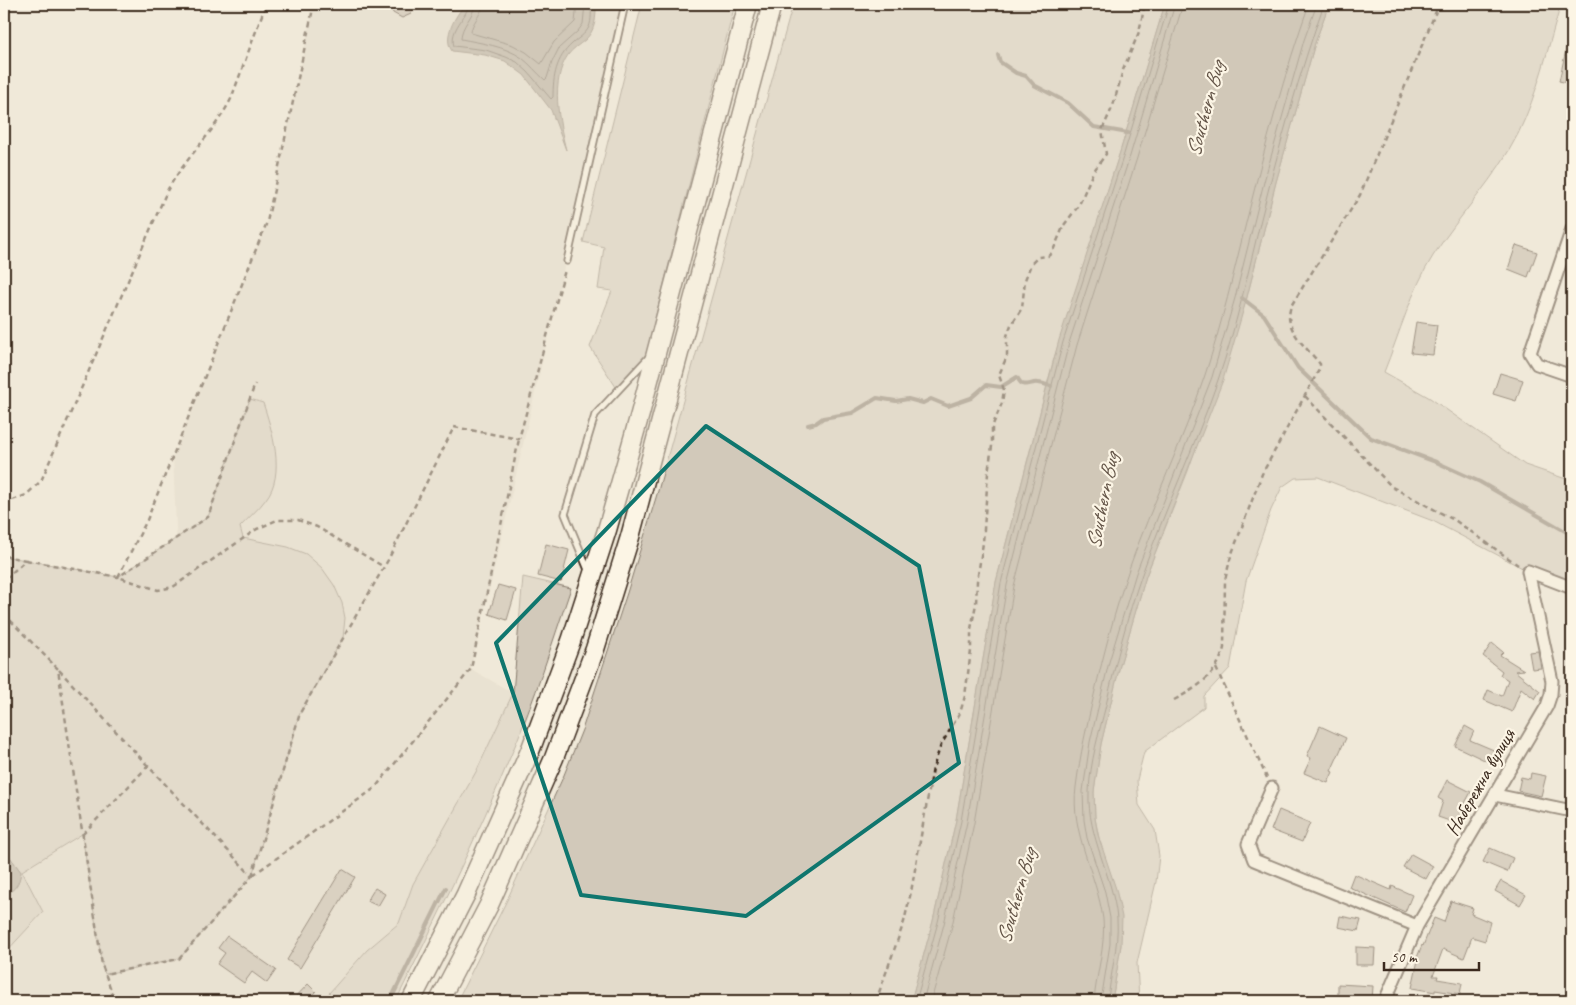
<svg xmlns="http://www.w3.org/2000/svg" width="1576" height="1005" viewBox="0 0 1576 1005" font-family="Caveat,sans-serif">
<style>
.built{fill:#e1d9c9}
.green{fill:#d2c9ba;stroke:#867a6c}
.water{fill:#aaa091;stroke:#7e7163}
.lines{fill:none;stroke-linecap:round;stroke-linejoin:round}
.shore{stroke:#67594c;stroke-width:1}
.stream{stroke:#7e7163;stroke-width:4}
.building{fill:#beb3a4;stroke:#3b2a1e}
.service-casing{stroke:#3b2a1e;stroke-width:9}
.minor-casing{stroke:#3b2a1e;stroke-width:15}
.trunk-casing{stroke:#3b2a1e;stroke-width:21}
.path{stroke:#3b2a1e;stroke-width:2.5;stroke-dasharray:5 4;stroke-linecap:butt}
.service{stroke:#fcf5e5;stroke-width:5.5}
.minor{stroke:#fcf5e5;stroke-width:11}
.trunk{stroke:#fcf5e5;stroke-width:18}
.marked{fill:none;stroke:#0f766e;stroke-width:4;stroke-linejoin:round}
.labels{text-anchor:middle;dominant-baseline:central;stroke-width:4.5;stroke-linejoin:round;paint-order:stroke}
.street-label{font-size:20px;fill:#3b2a1e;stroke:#fcf5e5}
.water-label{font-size:21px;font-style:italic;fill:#625346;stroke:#fcf5e5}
</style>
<rect width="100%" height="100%" fill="#f0e9d9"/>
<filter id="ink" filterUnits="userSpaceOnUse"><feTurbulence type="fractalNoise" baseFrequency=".02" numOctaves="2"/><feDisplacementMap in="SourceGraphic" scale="10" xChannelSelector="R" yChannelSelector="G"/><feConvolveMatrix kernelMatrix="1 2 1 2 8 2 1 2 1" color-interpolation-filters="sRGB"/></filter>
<g filter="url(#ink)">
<path class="built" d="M 314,4 L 625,4 L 471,669 L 513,693 L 477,770 L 413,884 L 399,923 L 367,950 L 322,1001 L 4,1001 L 4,954 L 43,912 L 21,872 L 83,834 L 102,965 L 105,974 L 252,876 L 300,713 L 343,639 L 179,599 L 173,456 L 267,222 Z"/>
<path class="green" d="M 642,4 L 735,4 L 644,362 L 618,390 L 590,347 L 612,291 L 598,289 L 604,247 L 583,242 Z
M 793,4 L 1165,4 L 1120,152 L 1054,358 L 996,582 L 956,820 L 933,921 L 911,1001 L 457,1001 L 507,900 L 564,775 L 582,730 L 627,593 L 658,491 Z
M 1329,4 L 1561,4 C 1548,47 1538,93 1518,134 C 1496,178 1460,214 1433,256 C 1412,289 1399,335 1384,372 L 1430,398 L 1525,465 L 1572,481 L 1572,588 L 1528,571 L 1433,521 L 1318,477 L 1295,478 L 1282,487 L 1271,510 L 1246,581 L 1230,668 L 1204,696 L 1204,707 L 1144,752 L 1137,780 L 1139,805 L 1155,830 L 1159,856 L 1156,882 L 1137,963 L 1139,1001 L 1112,1001 L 1121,945 L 1095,818 L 1094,792 L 1101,744 L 1120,665 L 1146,576 L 1188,471 L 1246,301 L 1276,182 L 1315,43 Z
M 250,399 L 263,403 C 272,430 286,474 266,499 C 259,509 248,518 240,527 L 243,538 L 288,547 L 306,554 L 322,568 L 334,585 L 342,603 L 345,618 L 343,638 L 300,713 L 252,876 L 179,959 L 105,974 L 102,965 L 82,834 L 22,871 L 43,912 L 4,954 L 4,896 C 16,888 18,886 21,872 L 4,849 L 4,556 L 118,577 L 208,517 Z
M 523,577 L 571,588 C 552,643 535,699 512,753 C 477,837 436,920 396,1001 L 322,1001 L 367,950 L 399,923 L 413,884 L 477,770 L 513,693 Z"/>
<path class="water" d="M 465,4 L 596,4 C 596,17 596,30 585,40 C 579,45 572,49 568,55 C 550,81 559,122 566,150 L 551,110 L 524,75 L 505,61 L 485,55 L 452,51 C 442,36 456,16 465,4 Z
M 1165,4 L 1329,4 L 1315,43 L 1276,182 L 1246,301 L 1223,380 L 1146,576 L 1120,665 L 1101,744 L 1094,792 L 1095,818 L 1098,835 L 1116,889 L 1122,917 L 1121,945 L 1112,1001 L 911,1001 L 933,921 L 956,820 L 996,582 L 1059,340 L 1120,152 Z
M 4,849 L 21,872 C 19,885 15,889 4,896 Z"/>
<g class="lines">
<path class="shore" d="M 469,4 C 467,18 449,29 454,46 L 486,50 L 506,57 L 517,62 L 528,72 L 551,99 L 553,97 C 553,77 556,58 572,44 C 578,38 585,35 589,27 C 592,20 591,11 591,4
M 475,4 C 474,17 461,25 461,39 C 481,43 505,46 522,58 C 530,64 537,73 545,80 L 547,78 L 552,62 L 559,48 L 578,31 L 583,24 L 585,4
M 483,4 C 482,15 471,23 471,33 L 513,45 L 526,52 L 541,64 L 554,42 L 575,22 L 577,4
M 916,1001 L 938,922 L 961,821 L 1001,583 L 1063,342 L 1124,154 L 1169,4
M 923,1001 L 944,924 L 967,822 L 1007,585 L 1069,343 L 1130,156 L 1175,4
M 931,1001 L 952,926 L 974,823 L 1014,586 L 1077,345 L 1137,158 L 1183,4
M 1094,1001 C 1096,974 1106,946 1103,919 C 1097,874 1070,833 1076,787 C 1080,755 1087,725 1094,695 C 1104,653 1115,610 1129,569 C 1152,504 1183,441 1205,375 C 1222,324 1234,271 1247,219 C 1265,147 1284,74 1309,4
M 1101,1001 L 1110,944 L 1110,918 L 1105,892 L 1087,838 L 1084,820 L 1083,791 L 1090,742 L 1109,662 L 1136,573 L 1212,377 L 1235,298 L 1265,178 L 1304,40 L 1317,4
M 1108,1001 C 1110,974 1119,946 1117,919 C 1113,875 1087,837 1089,792 C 1090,762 1099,733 1106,705 C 1116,661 1127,617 1142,574 C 1165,509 1195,446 1218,380 C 1236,328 1248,273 1261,219 C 1279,147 1299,74 1324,4"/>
<path class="stream" d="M 998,55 L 1000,62 L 1016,73 L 1026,76 L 1034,85 L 1068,103 L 1094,127 L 1128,133
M 1242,298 L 1264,315 L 1298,368 L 1371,438 L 1436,462 L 1480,482 L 1572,535
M 808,425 L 816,423 L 823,418 L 852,413 L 877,398 L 896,401 L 908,399 L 923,403 L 931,399 L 948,406 L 971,398 L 986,385 L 1001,387 L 1017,377 C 1022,387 1025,385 1034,383 C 1039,382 1046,385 1051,386
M 390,1001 L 446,888"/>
</g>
<path class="building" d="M 390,4 L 414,4 L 411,14 L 402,18 L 393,13 Z
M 1568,41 L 1572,42 L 1572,79 L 1570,78 L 1568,83 L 1559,81 Z
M 1516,245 L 1537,252 L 1528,277 L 1508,269 Z
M 1416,322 L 1437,325 L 1433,355 L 1411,353 Z
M 1500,373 L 1523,380 L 1516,401 L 1493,394 Z
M 546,544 L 569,550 L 561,582 L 538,576 Z
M 498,585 L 516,590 L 507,620 L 489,614 Z
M 1492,643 L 1503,652 L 1500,655 L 1524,670 L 1515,671 L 1540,691 L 1535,699 L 1521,688 L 1512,712 L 1484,700 L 1488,690 L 1502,696 L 1508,680 L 1500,675 L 1502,671 L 1483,656 Z
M 1538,651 L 1541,668 L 1532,669 L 1529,652 Z
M 1320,726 L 1346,738 L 1331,771 L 1333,772 L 1328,783 L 1304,773 L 1311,758 L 1307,756 Z
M 1465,726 L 1474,731 L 1470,740 L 1503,754 L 1497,766 L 1455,746 Z
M 1531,773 L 1546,776 L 1541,796 L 1518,791 L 1521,777 L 1530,779 Z
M 1447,780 L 1471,792 L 1459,814 L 1464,816 L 1461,825 L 1438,817 L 1443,801 L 1438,798 Z
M 1279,810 L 1310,823 L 1302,842 L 1271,830 Z
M 1490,848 L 1513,858 L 1507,872 L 1483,862 Z
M 1411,854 L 1433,866 L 1426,879 L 1403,867 Z
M 342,869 L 355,877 L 300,968 L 287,960 Z
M 1354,874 L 1391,890 L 1392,886 L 1412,895 L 1405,912 L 1349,887 Z
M 1501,881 L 1526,895 L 1520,905 L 1495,891 Z
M 375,888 L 385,894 L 378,906 L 367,901 Z
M 1451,901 L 1473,908 L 1471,914 L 1490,922 L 1485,941 L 1472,937 L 1464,958 L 1443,949 L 1433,976 L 1438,976 L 1437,979 L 1462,983 L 1460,994 L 1435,990 L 1435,992 L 1412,988 L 1418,960 L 1416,960 L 1422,945 L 1423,946 L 1434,918 L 1444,922 Z
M 1340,916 L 1361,920 L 1358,931 L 1338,927 Z
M 227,936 L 276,970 L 267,983 L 252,972 L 244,983 L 217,964 L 225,953 L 218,948 Z
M 1356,947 L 1375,948 L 1374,965 L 1356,965 Z
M 308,984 L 316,992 L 308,1001 L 292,1001 Z
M 1338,984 L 1373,986 L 1372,1001 L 1338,1001 Z"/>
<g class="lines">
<defs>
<path id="service" d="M 567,261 L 625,4
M 589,572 L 565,514 L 595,415 L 649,357"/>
<path id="minor" d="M 1572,229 L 1530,353 L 1537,364 L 1572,376
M 1528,571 L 1572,588
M 1272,788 L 1248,844 L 1254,860 L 1417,926
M 1495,795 L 1572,811
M 1385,1001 L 1417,926 L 1547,706 L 1551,694 L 1552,681 L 1528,571"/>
<path id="trunk" d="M 411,1001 L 466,894 L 530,751 L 571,641 L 607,530 L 640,414 L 748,4
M 439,1001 L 489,905 L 554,758 L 595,649 L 630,537 L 772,4"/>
</defs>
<use href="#service" class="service-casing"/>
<use href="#minor" class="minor-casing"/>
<use href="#trunk" class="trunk-casing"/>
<path class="path" d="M 314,4 L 267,222 L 147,520 L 118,577 L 158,590 L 173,587 L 257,529 L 277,520 L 298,520 L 317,527 L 384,567
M 1305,396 L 1392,487 L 1456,521 L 1518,565
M 4,503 L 26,495 L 41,481 L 167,191 C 185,158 214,133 231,99 L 266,4
M 4,556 L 26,560 L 4,580
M 26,560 L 118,577 L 208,517 L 255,384
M 4,614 L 58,669 L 102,965 L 115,1001
M 1216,668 L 1267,778
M 59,670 L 148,766
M 1174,700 C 1197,688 1217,675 1224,648 L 1225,580 L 1231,556 L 1262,474 L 1320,368 L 1320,364 C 1310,351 1290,335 1289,317 C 1289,314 1290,309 1291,306 L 1360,195 L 1439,4
M 83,834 L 148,766 L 252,876 L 179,959 L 105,974
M 253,875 L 375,788 L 471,669 L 519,439
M 252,876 L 300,713 L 388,560 L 454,427 L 519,439 L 565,270
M 876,1001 L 904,922 L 911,892 L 933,768 L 941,745 L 960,713 L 965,696 L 971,651 L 971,629 L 976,604 L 977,581 L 983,543 L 988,473 L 992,446 L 992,427 L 1002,403 L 1004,390 L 999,375 L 1007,356 L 1007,336 L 1011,325 L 1022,308 L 1025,280 L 1031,264 L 1038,257 L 1048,256 L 1052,253 L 1064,225 L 1079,205 L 1093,172 L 1106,154 L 1102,130 L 1113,106 L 1123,70 L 1139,32 L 1145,4"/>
<use href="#service" class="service"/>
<use href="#minor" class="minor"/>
<use href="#trunk" class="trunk"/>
</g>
</g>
<path d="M0 0H1576V1005H0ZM 706,426 L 919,566 L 959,763 L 746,916 L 581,895 L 496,643 Z" fill="#f0e9d9" fill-opacity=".55" fill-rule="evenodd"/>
<path class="marked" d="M 706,426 L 919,566 L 959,763 L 746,916 L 581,895 L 496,643 Z"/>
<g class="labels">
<g class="street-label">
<text transform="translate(1480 782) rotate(-60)">Набережна вулиця</text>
</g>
<g class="water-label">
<text transform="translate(1205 109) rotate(-75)">Southern Bug</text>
<text transform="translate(1102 501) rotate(-79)">Southern Bug</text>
<text transform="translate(1016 896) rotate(-74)">Southern Bug</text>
</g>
</g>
<rect width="1576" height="1005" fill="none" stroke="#fcf5e5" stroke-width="20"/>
<rect x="10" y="10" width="1556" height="985" fill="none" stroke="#3b2a1e" stroke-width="2" filter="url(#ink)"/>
<path d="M1384 962v8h95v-8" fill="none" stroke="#3b2a1e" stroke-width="2.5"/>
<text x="1391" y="962" font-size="15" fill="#3b2a1e" stroke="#fcf5e5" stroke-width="4" paint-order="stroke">50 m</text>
</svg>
